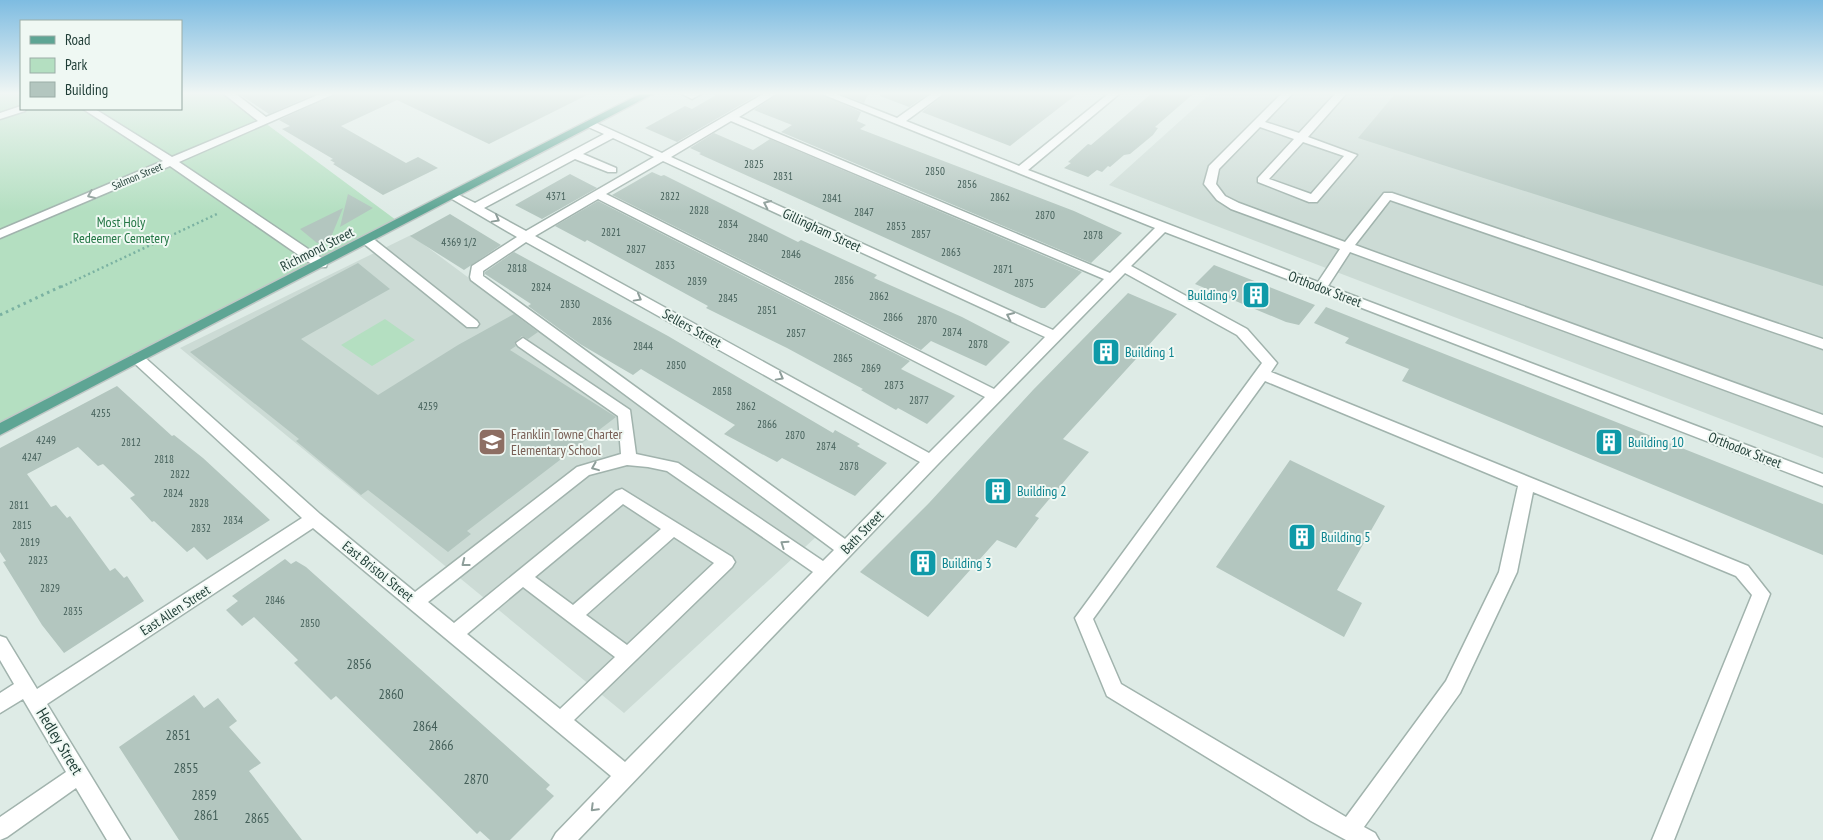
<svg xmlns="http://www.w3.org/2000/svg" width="1823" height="840" viewBox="0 0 1823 840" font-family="'PT Sans Narrow',sans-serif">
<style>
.built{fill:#ccdbd5}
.green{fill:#b4dfc1}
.building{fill:#b3c6bf}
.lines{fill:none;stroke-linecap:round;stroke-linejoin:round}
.minor-casing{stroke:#a1b3ad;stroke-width:3}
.major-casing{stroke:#c0c8c6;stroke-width:3}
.path-far1{stroke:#7bb2a2;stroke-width:2.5;stroke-dasharray:2 3;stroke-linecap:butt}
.path{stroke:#7bb2a2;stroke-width:3;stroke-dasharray:2.5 4;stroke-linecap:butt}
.minor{fill:#fff;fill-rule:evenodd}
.major{fill:#5ea594;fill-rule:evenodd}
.oneway{stroke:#8e9e9a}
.labels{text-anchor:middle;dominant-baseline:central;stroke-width:4;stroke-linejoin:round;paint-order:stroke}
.number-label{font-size:11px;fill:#435e58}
.far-street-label{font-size:11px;fill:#1e3c35;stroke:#eff8f3}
.park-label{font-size:14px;fill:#257746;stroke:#eff8f3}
.street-label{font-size:14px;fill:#1e3c35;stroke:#eff8f3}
.culture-label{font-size:14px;fill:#0d838f;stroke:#eff8f3;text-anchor:start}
.education-label{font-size:14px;fill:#785e54;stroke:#eff8f3;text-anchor:start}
.near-number-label{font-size:14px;fill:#435e58}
.near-street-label{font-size:16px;fill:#1e3c35;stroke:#eff8f3}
</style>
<rect width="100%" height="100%" fill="#deebe6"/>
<path class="built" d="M 1210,94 L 1823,94 L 1823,458 L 1109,185 Z
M 411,235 L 817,536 L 624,713 L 180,348 Z"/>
<path class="green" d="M 0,94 L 21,94 L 21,109 L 181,109 L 181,94 L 226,94 L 400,223 L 0,430 Z
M 385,319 L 415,340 L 372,366 L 341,345 Z"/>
<path class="building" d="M 239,94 L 315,94 L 269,114 Z
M 336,94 L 589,94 L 489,144 L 397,100 L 341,126 L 406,163 L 418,157 L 438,168 L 383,195 L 333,164 L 335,163 L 330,160 L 333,159 L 282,129 L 290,126 L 279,120 Z
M 718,94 L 759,94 L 677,142 L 645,128 L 685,106 L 692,109 Z
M 778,94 L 820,94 L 861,112 L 857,121 L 866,125 L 860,129 L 1074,211 L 1122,233 L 1091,263 L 781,132 L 792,125 L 754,110 Z
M 841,94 L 868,94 L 864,103 Z
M 881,94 L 928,94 L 909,107 L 880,96 Z
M 945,94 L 1077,94 L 1010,146 L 922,112 Z
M 1151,94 L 1193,94 L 1155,127 L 1158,128 L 1153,135 L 1130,154 L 1124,155 L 1110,167 L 1108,166 L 1102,172 L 1097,170 L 1088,177 L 1064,168 L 1071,163 L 1068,162 L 1088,144 L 1091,145 Z
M 1395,94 L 1823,94 L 1823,286 L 1358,138 Z
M 714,133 L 753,150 L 770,139 L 1082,272 L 1045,308 L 1041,308 L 699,154 L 701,153 L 690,148 Z
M 652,172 L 661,176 L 664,175 L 798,242 L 801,240 L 877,275 L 874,278 L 962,317 L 1010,342 L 986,366 L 931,341 L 921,350 L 612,195 Z
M 570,174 L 597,188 L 542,219 L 515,205 Z
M 348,194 L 373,208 L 340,227 Z
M 598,201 L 910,361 L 901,369 L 955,396 L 927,424 L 898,408 L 896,410 L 861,390 L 863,389 L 787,348 L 706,308 L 708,306 L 587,240 L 585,242 L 555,226 Z
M 343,208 L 329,242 L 317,243 L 300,229 Z
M 450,214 L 501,245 L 464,270 L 410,236 Z
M 514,252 L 668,336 L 833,433 L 835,430 L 860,444 L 857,446 L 887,463 L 855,496 L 782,458 L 777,462 L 724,434 L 735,425 L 641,369 L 633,375 L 580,344 L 528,306 L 531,304 L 485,274 L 485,272 Z
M 358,263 L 390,289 L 301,339 L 378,395 L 458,345 L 514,314 L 538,332 L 528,339 L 522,336 L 514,343 L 516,346 L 510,350 L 616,417 L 467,531 L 471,534 L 448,552 L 368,490 L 361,495 L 296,441 L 299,439 L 190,352 Z
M 1214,265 L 1315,305 L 1299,325 L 1286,322 L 1195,284 Z
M 1128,293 L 1177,314 L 1063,439 L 1089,452 L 1035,516 L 1039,518 L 1016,548 L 997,540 L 928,617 L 860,572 L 929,503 L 1033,390 Z
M 1326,307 L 1823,504 L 1823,555 L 1402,381 L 1409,369 L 1345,343 L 1349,338 L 1314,323 Z
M 117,386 L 172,436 L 174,435 L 203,458 L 270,520 L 207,560 L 194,547 L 187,552 L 154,521 L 152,522 L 130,498 L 135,495 L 103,464 L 98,466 L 78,447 L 27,474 L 51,507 L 56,505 L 67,518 L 70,516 L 110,571 L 115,568 L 124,578 L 127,576 L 144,601 L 64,653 L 42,625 L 3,562 L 6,561 L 0,552 L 0,448 Z
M 1290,460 L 1385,506 L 1337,590 L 1362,603 L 1344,637 L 1216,567 Z
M 285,559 L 291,564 L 296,561 L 306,567 L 550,785 L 546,789 L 554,796 L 510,840 L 490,840 L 480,831 L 477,834 L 336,696 L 331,700 L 294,663 L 298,660 L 254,617 L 242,626 L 226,610 L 238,601 L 232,596 Z
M 194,695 L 204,708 L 218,698 L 237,721 L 229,727 L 261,763 L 249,771 L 302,840 L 179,840 L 119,747 Z"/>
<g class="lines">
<defs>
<path id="minor" d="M 224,94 L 236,94 L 266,117 L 320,94 L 334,94 L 179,162 L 326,261 L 327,264 L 326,267 L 316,267 L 170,166 L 0,238 L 0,230 L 163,161 L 83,109 L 95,109 L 172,157 L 258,121 Z
M 682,94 L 701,94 L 692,99 Z
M 763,94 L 776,94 L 739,117 L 1110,273 L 1155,228 L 822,94 L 836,94 L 897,118 L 931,94 L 943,94 L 906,121 L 1019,166 L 1108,94 L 1119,94 L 1028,170 L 1318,282 L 1340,249 L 1231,209 L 1217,200 L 1204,184 L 1209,166 L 1281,94 L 1292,94 L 1265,122 L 1299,133 L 1335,94 L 1346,94 L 1308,137 L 1357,155 L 1317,202 L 1309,202 L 1258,182 L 1258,178 L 1294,139 L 1260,127 L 1219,169 L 1216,184 L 1225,196 L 1239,203 L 1345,242 L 1384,193 L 1392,193 L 1823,339 L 1823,349 L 1390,200 L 1355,245 L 1823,415 L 1823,426 L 1350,252 L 1328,286 L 1823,474 L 1823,486 L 1165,232 L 1131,266 L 1247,329 L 1277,363 L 1271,372 L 1748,566 L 1770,594 L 1674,840 L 1652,840 L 1752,595 L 1736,576 L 1533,492 L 1517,572 L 1460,693 L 1364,827 L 1375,833 L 1379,840 L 1346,840 L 1311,821 L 1107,696 L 1075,618 L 1262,363 L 1237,335 L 1125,273 L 937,465 L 578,840 L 552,840 L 556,833 L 611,776 L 313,528 L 47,704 L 130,840 L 107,840 L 76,788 L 7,837 L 0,840 L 0,817 L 66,772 L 23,699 L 0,713 L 0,693 L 14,684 L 0,660 L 0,636 L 6,638 L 37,689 L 302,518 L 132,361 L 130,358 L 132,355 L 142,355 L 320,514 L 415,592 L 577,467 L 621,454 L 618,416 L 518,346 L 516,343 L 523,338 L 630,410 L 636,454 L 678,463 L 823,561 L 834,550 L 471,280 L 470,277 L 472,266 L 517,237 L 447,196 L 449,194 L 457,194 L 475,203 L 604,134 L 586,126 L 586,122 L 594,122 L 662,153 ZM 731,121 L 1104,279 L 1053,330 L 671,157 ZM 613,138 L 654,157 L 526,231 L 484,208 L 575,159 L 608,172 L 616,172 L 616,168 L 583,154 ZM 1303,142 L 1344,156 L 1311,194 L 1269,179 ZM 663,161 L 1045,337 L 994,389 L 606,194 ZM 598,199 L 985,397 L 929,453 L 535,236 ZM 526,242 L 920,462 L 845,539 L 483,276 L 483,271 ZM 1265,381 L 1518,486 L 1499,572 L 1446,681 L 1346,817 L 1121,684 L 1093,619 ZM 627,465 L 648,467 L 667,471 L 813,572 L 625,762 L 574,720 L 732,567 L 735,562 L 732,557 L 622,489 L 616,491 L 454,623 L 428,602 L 589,475 ZM 623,504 L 661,529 L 573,605 L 535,577 ZM 674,537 L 714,563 L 627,645 L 586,615 ZM 523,587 L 615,657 L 560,709 L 467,634 Z
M 21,106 L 21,109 L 26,109 L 25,111 L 0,119 L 0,113 Z
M 367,236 L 371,237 L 477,321 L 479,324 L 477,327 L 467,327 L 363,243 L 361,240 L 363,237 Z"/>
<path id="major" d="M 640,94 L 653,94 L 0,435 L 0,423 Z"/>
</defs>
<use href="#minor" class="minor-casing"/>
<use href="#major" class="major-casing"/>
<path class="path-far1" d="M 61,287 L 217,214"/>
<path class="path" d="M 0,315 L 64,285"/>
<use href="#minor" class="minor"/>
<use href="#major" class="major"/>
</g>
<defs><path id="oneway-chevron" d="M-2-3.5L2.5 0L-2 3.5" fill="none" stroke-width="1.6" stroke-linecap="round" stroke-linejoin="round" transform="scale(1.25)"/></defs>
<g class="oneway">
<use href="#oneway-chevron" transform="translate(91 195) rotate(157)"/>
<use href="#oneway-chevron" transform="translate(767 204) rotate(-155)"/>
<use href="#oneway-chevron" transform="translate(496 219) rotate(29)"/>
<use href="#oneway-chevron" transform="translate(638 298) rotate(29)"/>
<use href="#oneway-chevron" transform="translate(1010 316) rotate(-155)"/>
<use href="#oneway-chevron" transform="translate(780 377) rotate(29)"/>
<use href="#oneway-chevron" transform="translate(595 467) rotate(158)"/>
<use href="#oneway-chevron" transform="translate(784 544) rotate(-146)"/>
<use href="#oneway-chevron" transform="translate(465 563) rotate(142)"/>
<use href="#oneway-chevron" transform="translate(594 808) rotate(135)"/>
</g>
<linearGradient id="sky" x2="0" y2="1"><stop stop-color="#7ebce1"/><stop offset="0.44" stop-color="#f0f6f4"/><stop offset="1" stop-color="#f0f6f4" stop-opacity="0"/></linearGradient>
<rect width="1823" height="212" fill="url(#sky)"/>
<defs>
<symbol id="building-square" viewBox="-11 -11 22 22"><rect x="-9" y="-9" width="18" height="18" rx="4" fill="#0f9aa8" stroke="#eff8f3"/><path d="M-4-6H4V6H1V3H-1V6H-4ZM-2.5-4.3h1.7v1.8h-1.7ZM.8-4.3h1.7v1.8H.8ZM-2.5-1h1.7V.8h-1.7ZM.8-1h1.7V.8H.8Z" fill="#fff"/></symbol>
<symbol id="school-square" viewBox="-11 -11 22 22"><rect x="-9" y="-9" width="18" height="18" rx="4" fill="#8d6e63" stroke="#eff8f3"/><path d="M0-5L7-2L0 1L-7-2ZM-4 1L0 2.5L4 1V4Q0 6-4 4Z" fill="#fff"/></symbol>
</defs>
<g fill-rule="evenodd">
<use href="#building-square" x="1240" y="279" width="32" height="32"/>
<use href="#building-square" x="1090" y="336" width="32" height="32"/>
<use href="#school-square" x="476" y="426" width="32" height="32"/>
<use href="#building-square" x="1593" y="426" width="32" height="32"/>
<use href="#building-square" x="982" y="475" width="32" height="32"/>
<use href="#building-square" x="1286" y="521" width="32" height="32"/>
<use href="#building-square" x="907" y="547" width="32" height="32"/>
</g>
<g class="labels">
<g class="number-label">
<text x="754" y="164">2825</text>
<text x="935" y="171">2850</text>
<text x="783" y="176">2831</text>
<text x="967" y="184">2856</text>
<text x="556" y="196">4371</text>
<text x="670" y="196">2822</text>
<text x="1000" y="197">2862</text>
<text x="832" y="198">2841</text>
<text x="699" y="210">2828</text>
<text x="864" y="212">2847</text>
<text x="1045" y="215">2870</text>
<text x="728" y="224">2834</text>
<text x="896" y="226">2853</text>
<text x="611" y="232">2821</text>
<text x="921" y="234">2857</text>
<text x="1093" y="235">2878</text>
<text x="758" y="238">2840</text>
<text x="459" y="242">4369 1/2</text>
<text x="636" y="249">2827</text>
<text x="951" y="252">2863</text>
<text x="791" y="254">2846</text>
<text x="665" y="265">2833</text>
<text x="517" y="268">2818</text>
<text x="1003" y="269">2871</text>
<text x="844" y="280">2856</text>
<text x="697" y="281">2839</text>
<text x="1024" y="283">2875</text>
<text x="541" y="287">2824</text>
<text x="879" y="296">2862</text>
<text x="728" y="298">2845</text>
<text x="570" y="304">2830</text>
<text x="767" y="310">2851</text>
<text x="893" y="317">2866</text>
<text x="927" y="320">2870</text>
<text x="602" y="321">2836</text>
<text x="952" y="332">2874</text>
<text x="796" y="333">2857</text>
<text x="978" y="344">2878</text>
<text x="643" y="346">2844</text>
<text x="843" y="358">2865</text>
<text x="676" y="365">2850</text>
<text x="871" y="368">2869</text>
<text x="894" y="385">2873</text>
<text x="722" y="391">2858</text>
<text x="919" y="400">2877</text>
<text x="428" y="406">4259</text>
<text x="746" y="406">2862</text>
<text x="101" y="413">4255</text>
<text x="767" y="424">2866</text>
<text x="795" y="435">2870</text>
<text x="46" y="440">4249</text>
<text x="131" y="442">2812</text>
<text x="826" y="446">2874</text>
<text x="32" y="457">4247</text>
<text x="164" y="459">2818</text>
<text x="849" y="466">2878</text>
<text x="180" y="474">2822</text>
<text x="173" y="493">2824</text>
<text x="199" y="503">2828</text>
<text x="19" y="505">2811</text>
<text x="233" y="520">2834</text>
<text x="22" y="525">2815</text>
<text x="201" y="528">2832</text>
<text x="30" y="542">2819</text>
<text x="38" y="560">2823</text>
<text x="50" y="588">2829</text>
<text x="275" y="600">2846</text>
<text x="73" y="611">2835</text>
<text x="310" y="623">2850</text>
</g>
<g class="far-street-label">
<text transform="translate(137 176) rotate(-23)">Salmon Street</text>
</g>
<g class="park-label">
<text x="121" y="222">Most Holy<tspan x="121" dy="16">Redeemer Cemetery</tspan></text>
</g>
<g class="street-label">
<text transform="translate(822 230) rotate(25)">Gillingham Street</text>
<text transform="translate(317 249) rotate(-27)">Richmond Street</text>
<text transform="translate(1325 289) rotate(21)">Orthodox Street</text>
<text transform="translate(692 328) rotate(29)">Sellers Street</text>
<text transform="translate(1745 450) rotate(21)">Orthodox Street</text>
<text transform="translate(862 532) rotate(-46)">Bath Street</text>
<text transform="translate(378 571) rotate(39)">East Bristol Street</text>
<text transform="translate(175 610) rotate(-33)">East Allen Street</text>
</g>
<g class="culture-label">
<text x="1237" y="295" text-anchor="end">Building 9</text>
<text x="1125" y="352">Building 1</text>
<text x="1628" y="442">Building 10</text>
<text x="1017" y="491">Building 2</text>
<text x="1321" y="537">Building 5</text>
<text x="942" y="563">Building 3</text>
</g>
<g class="education-label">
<text x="511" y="434">Franklin Towne Charter<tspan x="511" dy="16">Elementary School</tspan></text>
</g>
<g class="near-number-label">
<text x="359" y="664">2856</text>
<text x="391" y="694">2860</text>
<text x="425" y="726">2864</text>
<text x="178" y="735">2851</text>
<text x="441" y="745">2866</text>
<text x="186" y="768">2855</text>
<text x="476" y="779">2870</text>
<text x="204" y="795">2859</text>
<text x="206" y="815">2861</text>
<text x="257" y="818">2865</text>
</g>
<g class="near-street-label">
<text transform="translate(60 741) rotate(59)">Hedley Street</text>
</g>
</g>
<rect x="20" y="20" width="162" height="90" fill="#eff8f3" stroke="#9bada7"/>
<rect x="30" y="36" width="25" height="8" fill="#5ea594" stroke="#9bada7"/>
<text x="65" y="45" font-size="15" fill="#1e3c35">Road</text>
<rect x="30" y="58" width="25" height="15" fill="#b4dfc1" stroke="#9bada7"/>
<text x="65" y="70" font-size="15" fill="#1e3c35">Park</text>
<rect x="30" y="82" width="25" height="15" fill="#b3c6bf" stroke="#9bada7"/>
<text x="65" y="95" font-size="15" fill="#1e3c35">Building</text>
</svg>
